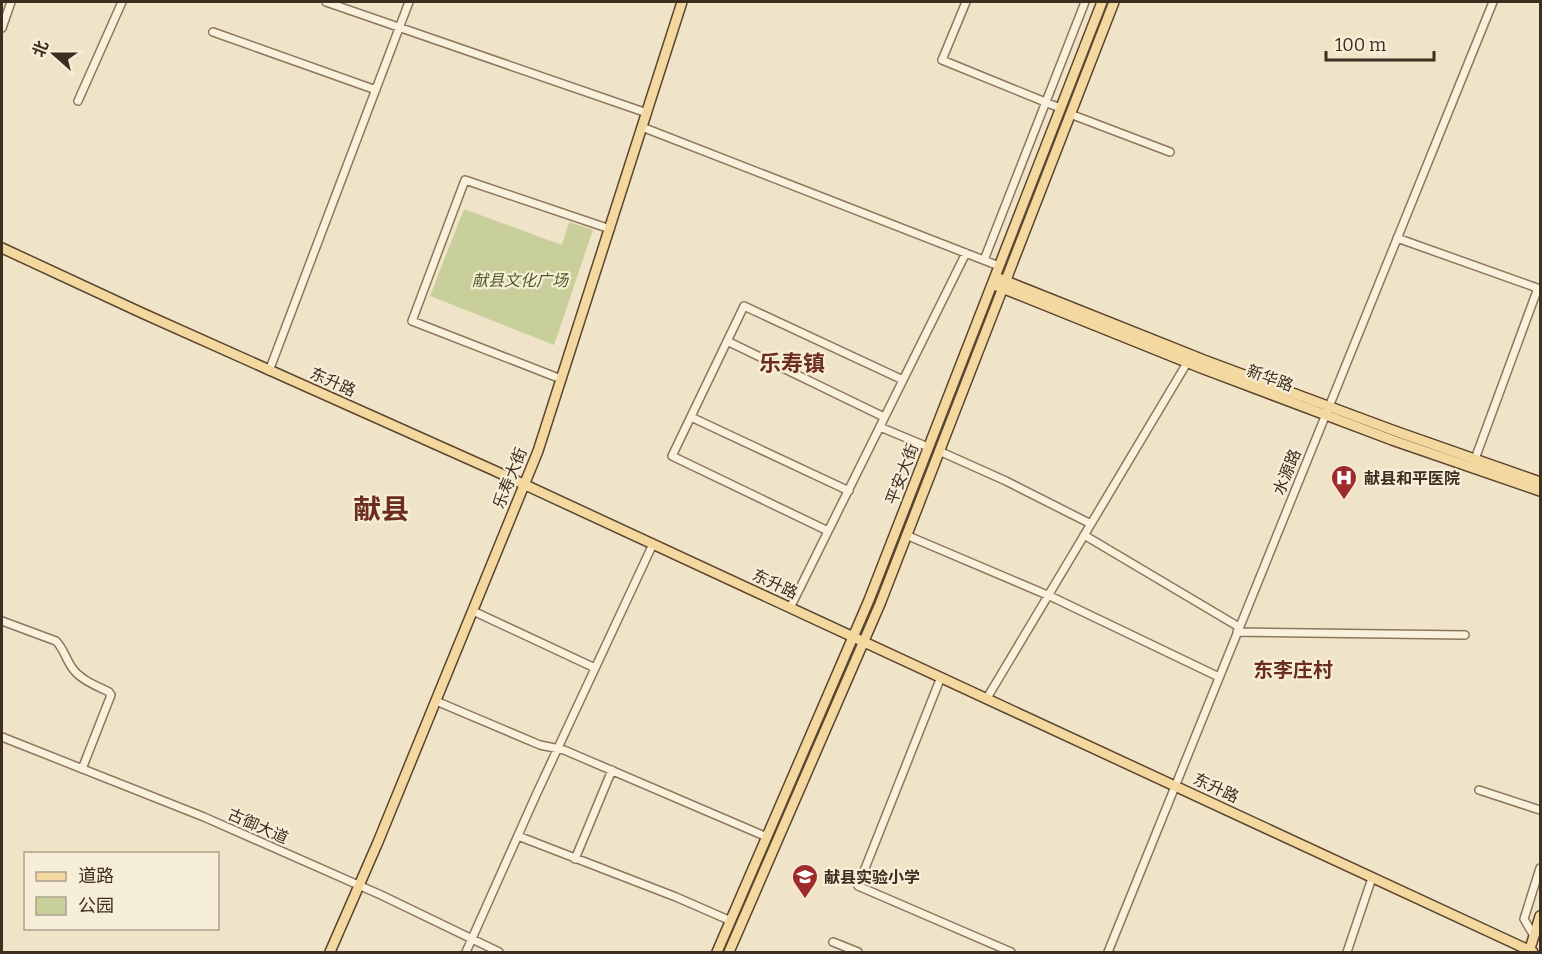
<svg xmlns="http://www.w3.org/2000/svg" width="1542" height="954" viewBox="0 0 1542 954" font-family="Bitter,'Noto Sans SC',serif">
<style>
.green{fill:#c9cf9b}
.lines{fill:none;stroke-linecap:round;stroke-linejoin:round}
.minor-casing{stroke:#8d765c;stroke-width:10}
.major-casing{stroke:#5b4430;stroke-width:12}
.minor{stroke:#faf1dc;stroke-width:7}
.major{stroke:#f3d9a0;stroke-width:9}
.labels{text-anchor:middle;dominant-baseline:central;stroke-width:4.5;stroke-linejoin:round;paint-order:stroke}
.park-label{font-size:16px;font-style:italic;fill:#4d5a26;stroke:#f7eed8}
.street-label{font-size:16px;fill:#3d2e20;stroke:#f7eed8}
.poi-label{font-size:16px;font-weight:bold;fill:#3d2e20;stroke:#f7eed8;text-anchor:start}
.quarter-label{font-size:20px;font-weight:bold;fill:#6b2e1e;stroke:#f7eed8}
.district-label{font-size:22px;font-weight:bold;fill:#6b2e1e;stroke:#f7eed8}
.town-label{font-size:28px;font-weight:bold;fill:#6b2e1e;stroke:#f7eed8}
</style>
<rect width="100%" height="100%" fill="#f0e4c8"/>
<path class="green" d="M 464,209 L 562,245 L 569,222 L 593,230 L 554,345 L 430,296 Z"/>
<g class="lines">
<defs>
<path id="minor" d="M 326,2 L 647,113
M 966,2 L 942,60 L 1060,108
M 2,28 L 11,2
M 213,32 L 376,90
M 78,101 L 122,2
M 1070,114 L 1170,152
M 642,127 L 999,266
M 1397,238 L 1540,289
M 984,260 L 1085,2
M 727,341 L 884,417
M 269,371 L 409,2
M 561,379 L 412,321 L 465,180 L 610,229
M 691,417 L 849,491
M 880,427 L 928,447
M 939,451 L 1006,481 L 1091,524
M 1475,459 L 1538,288
M 828,531 L 672,456 L 744,306 L 903,380
M 906,535 L 1052,597 L 1219,677
M 1084,535 L 1239,627
M 790,608 L 966,253
M 473,611 L 595,668
M 2,621 L 56,641 C 64,649 66,660 73,669 C 81,680 97,686 109,692 L 111,695 L 82,769
M 1237,632 L 1465,635
M 941,677 L 858,886 L 1011,952
M 987,698 L 1187,363
M 436,701 L 540,745 L 564,750 L 767,837
M 2,737 L 204,817 L 381,895 L 499,952
M 1479,790 L 1540,810
M 518,836 L 676,897 L 731,921
M 575,859 L 612,770
M 1534,936 L 1524,919 L 1540,868
M 833,942 L 858,952
M 466,952 L 536,795 L 653,544
M 1108,952 L 1493,2
M 1347,952 L 1372,878"/>
<path id="major" d="M 2,248 L 142,313 L 493,470 L 1533,952
M 1001,279 L 1204,360 L 1395,431 L 1540,482
M 997,286 L 1201,368 L 1392,440 L 1540,491
M 330,952 L 378,842 L 538,451 L 682,2
M 717,952 L 869,600 L 1102,2
M 729,952 L 880,604 L 1114,2
M 1529,952 L 1540,916"/>
</defs>
<use href="#minor" class="minor-casing"/>
<use href="#major" class="major-casing"/>
<use href="#minor" class="minor"/>
<use href="#major" class="major"/>
</g>
<defs>
<symbol id="hospital-pin" viewBox="-11 -11 22 30"><path d="M0 17L-7.5 6A9.5 9.5 0 1 1 7.5 6Z" fill="#9e2a2b" stroke="#f7eed8"/><path d="M-5-5h3v3.5h4V-5h3V5h-3V1.5h-4V5h-3Z" fill="#fff"/></symbol>
<symbol id="school-pin" viewBox="-11 -11 22 30"><path d="M0 17L-7.5 6A9.5 9.5 0 1 1 7.5 6Z" fill="#9e2a2b" stroke="#f7eed8"/><path d="M0-5L7-2L0 1L-7-2ZM-4 1L0 2.5L4 1V4Q0 6-4 4Z" fill="#fff"/></symbol>
</defs>
<g fill-rule="evenodd">
<use href="#hospital-pin" x="1329" y="463" width="30" height="40"/>
<use href="#school-pin" x="790" y="862" width="30" height="40"/>
</g>
<g class="labels">
<g class="park-label">
<text x="520" y="280">献县文化广场</text>
</g>
<g class="street-label">
<text transform="translate(1270 378) rotate(20)">新华路</text>
<text transform="translate(333 382) rotate(24)">东升路</text>
<text transform="translate(1287 472) rotate(-68)">水源路</text>
<text transform="translate(902 474) rotate(-69)">平安大街</text>
<text transform="translate(510 478) rotate(-68)">乐寿大街</text>
<text transform="translate(775 584) rotate(25)">东升路</text>
<text transform="translate(1216 788) rotate(25)">东升路</text>
<text transform="translate(258 826) rotate(24)">古御大道</text>
</g>
<g class="poi-label">
<text x="1364" y="478">献县和平医院</text>
<text x="824" y="877">献县实验小学</text>
</g>
<g class="quarter-label">
<text x="1293" y="670">东李庄村</text>
</g>
<g class="district-label">
<text x="792" y="363">乐寿镇</text>
</g>
<g class="town-label">
<text x="381" y="509">献县</text>
</g>
</g>
<rect width="1542" height="954" fill="none" stroke="#3d2e20" stroke-width="6"/>
<rect x="24" y="852" width="195" height="78" fill="#f7eed8" stroke="#ada18e" stroke-width="1.5"/>
<rect x="36" y="872" width="30" height="9" fill="#f3d9a0" stroke="#ada18e" stroke-width="1.5"/>
<text x="78" y="882" font-size="18" fill="#3d2e20">道路</text>
<rect x="36" y="897" width="30" height="18" fill="#c9cf9b" stroke="#ada18e" stroke-width="1.5"/>
<text x="78" y="912" font-size="18" fill="#3d2e20">公园</text>
<g transform="translate(54 54) rotate(291)" stroke="#f7eed8" stroke-width="4.5" paint-order="stroke">
<path d="M0-4.5L10 22L0 15L-10 22Z" fill="#3d2e20"/>
<text y="-9" font-size="16" font-weight="bold" text-anchor="middle" fill="#3d2e20">北</text>
</g>
<path d="M1326 51v9h108v-9" fill="none" stroke="#3d2e20" stroke-width="3"/>
<text x="1335" y="51" font-size="18" fill="#3d2e20" stroke="#f7eed8" stroke-width="4.5" paint-order="stroke">100 m</text>
</svg>
